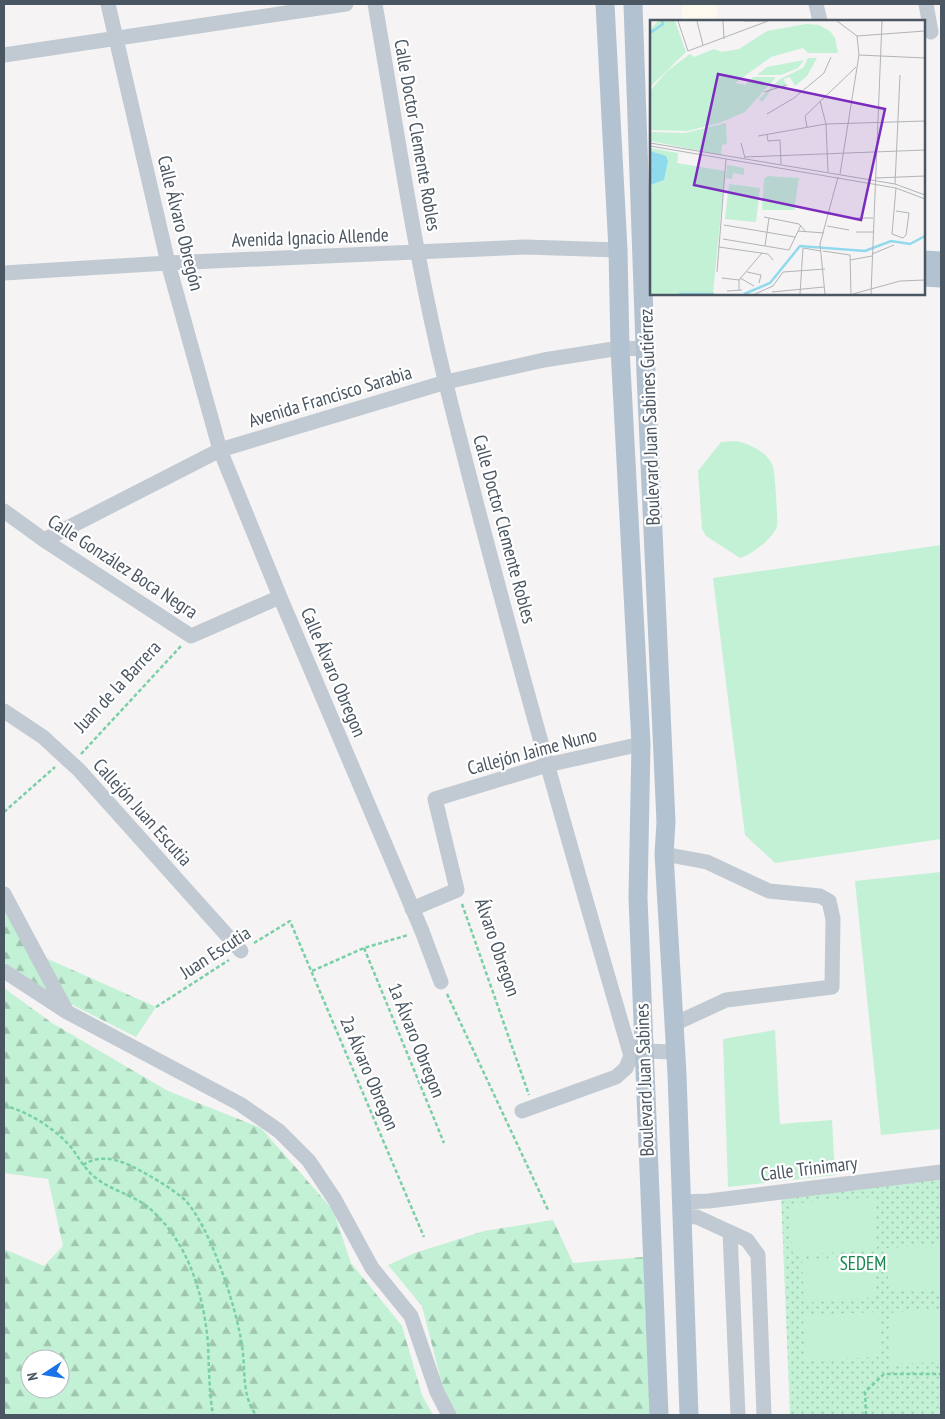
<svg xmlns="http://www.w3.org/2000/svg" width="945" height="1419" viewBox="0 0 945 1419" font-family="'PT Sans Narrow',sans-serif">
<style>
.commercial{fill:#fdf9ef}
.grass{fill:url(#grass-dots)}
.forest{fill:url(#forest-firs);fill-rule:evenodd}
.pitch{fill:#c3f1d5}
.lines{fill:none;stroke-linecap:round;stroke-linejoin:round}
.path{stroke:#7ad0a6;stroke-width:2.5;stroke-dasharray:4 2.5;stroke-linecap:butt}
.minor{stroke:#c1cad2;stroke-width:15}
.major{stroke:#b3c2d1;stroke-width:19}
.labels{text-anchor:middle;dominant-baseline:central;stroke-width:4.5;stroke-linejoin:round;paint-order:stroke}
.street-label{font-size:19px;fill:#4a5661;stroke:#fff}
.park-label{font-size:19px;fill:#17864f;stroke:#fff}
.inset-river{fill:none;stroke:#90daee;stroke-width:2.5}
.inset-road{fill:none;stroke:#b1b4b9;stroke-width:1}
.view{fill:#7b2cbf;fill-opacity:0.15;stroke:#7b2cbf;stroke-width:2.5}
.inset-edge{fill:none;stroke:#4a5661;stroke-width:2.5}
</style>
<defs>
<pattern id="grass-dots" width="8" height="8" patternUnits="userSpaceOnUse" patternTransform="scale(1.25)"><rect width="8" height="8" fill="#c3f1d5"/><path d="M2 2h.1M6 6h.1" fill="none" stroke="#a0c6b0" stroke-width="1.8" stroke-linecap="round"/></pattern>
<pattern id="forest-firs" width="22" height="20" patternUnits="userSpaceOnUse" patternTransform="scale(1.25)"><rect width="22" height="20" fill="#c3f1d5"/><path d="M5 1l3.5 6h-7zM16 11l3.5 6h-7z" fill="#a0c6b0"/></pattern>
</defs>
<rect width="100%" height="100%" fill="#f5f3f3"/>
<path class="commercial" d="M 682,4 L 717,4 L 717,21 L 682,21 Z"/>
<path class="grass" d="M 941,1175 L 941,1415 L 790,1415 L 781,1194 Z"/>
<path class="forest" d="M 4,903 L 30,951 L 156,1007 L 136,1037 L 55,996 L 4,962 Z
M 4,988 L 52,1023 L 168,1091 L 261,1128 L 333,1210 L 351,1263 L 402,1326 L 422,1395 L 433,1415 L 4,1415 L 4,1249 L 44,1266 L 63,1246 L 48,1179 L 4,1173 ZM 30,1359 L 60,1359 L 60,1389 L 30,1389 Z
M 553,1220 L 573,1263 L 654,1256 L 657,1415 L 457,1415 L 443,1388 L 422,1306 L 388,1265 L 415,1253 L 484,1231 Z"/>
<path class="pitch" d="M 737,441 C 751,445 768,452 773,467 C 775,472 778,521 777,526 C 774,538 751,555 740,558 L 706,536 L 702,529 L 698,471 L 721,442 Z
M 941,545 L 941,839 L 775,863 L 745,835 L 713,578 Z
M 941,872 L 941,1129 L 881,1135 L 855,881 Z
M 775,1030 L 780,1124 L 832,1120 L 835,1175 L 728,1187 L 723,1039 Z
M 874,1197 L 877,1250 L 793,1255 L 789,1204 Z
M 941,1245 L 941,1289 L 889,1291 L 887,1248 Z
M 875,1254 L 876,1297 L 804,1303 L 802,1260 Z
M 941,1309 L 941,1362 L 891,1364 L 889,1313 Z
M 879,1312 L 880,1357 L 805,1360 L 803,1315 Z"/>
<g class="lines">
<path class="path" d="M 81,754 L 181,646
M 4,812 L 55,767
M 462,904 L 529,1095
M 254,943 L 290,921 L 424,1237
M 364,948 L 444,1143
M 312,971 L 364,948 L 408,935
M 447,994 L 548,1210
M 156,1007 L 229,960
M 4,1105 C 29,1113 52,1126 70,1146 C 79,1157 85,1170 96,1178 C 112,1191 134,1195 149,1208 C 188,1241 204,1295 208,1344 C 209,1368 209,1391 213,1415
M 83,1165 C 101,1153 121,1160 139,1170 C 154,1178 171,1188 184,1199 C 210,1225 237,1309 242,1346 C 246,1371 241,1394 256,1415
M 866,1415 L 865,1392 L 884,1374 L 941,1374"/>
<path class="minor" d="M 108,4 L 168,263 L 220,450 L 280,597 L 422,931 L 441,982
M 375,4 C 397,130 415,259 446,384 C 502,609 566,833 631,1056
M 816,4 L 820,21
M 926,4 L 931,32
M 4,55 L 346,4
M 4,273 L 168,263 L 525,247 L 618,250
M 4,511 L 44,540 L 191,636 L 280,597
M 44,540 L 220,450 L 446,382 L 544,360 L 620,348 L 646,349
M 4,711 L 43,737 L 79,770 L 241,951
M 664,854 L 707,862 L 769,891 L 820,896 L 829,901 L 833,919 L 832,987 L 726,1000 L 674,1024
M 4,894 L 66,1010
M 412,909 L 457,890 L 435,799 L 547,765 L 641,744
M 4,971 L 67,1012 L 240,1104 L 279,1131 L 309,1161 L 335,1200 L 372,1268 L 411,1316 L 437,1392 L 449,1415
M 522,1111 L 616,1077 L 626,1068 L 631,1056 L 643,1051 L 676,1052
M 681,1202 L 709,1201 L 941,1172
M 682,1216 L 697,1217 L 747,1240 L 758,1255 L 764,1415
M 730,1232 L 738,1415"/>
<path class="major" d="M 605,4 L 618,250 L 620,348 L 641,744 L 638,898 L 659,1415
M 633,4 L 646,374 L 666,822 L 664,854 L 677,1074 L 689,1415
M 924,260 L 941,261
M 924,277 L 941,278"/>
</g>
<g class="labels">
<g class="street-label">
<text transform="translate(418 135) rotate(80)">Calle Doctor Clemente Robles</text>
<text transform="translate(181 223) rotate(76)">Calle Álvaro Obregón</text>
<text transform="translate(310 237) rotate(-2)">Avenida Ignacio Allende</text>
<text transform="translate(330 396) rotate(-17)">Avenida Francisco Sarabia</text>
<text transform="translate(649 417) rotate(-92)">Boulevard Juan Sabines Gutiérrez</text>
<text transform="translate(505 529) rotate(75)">Calle Doctor Clemente Robles</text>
<text transform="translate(123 566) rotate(33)">Calle González Boca Negra</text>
<text transform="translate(334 672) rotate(67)">Calle Álvaro Obregon</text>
<text transform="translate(117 686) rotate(-47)">Juan de la Barrera</text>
<text transform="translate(532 751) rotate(-15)">Callejón Jaime Nuno</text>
<text transform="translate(143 812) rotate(48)">Callejón Juan Escutia</text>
<text transform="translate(498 947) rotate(71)">Álvaro Obregon</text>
<text transform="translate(215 952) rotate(-33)">Juan Escutia</text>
<text transform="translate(417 1040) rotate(68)">1a Álvaro Obregon</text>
<text transform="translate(370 1073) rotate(67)">2a Álvaro Obregon</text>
<text transform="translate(644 1080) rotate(-92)">Boulevard Juan Sabines</text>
<text transform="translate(809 1168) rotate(-7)">Calle Trinimary</text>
</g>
<g class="park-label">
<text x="863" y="1263">SEDEM</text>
</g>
</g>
<g transform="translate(650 20)">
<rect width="275" height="275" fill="#f5f3f3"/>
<path d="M 8,1 L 25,1 L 36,32 L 0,67 L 0,10 ZM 0,128 L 28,133 L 27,143 L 75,151 L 63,274 L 0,274 Z" fill="#c3f1d5"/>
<path d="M 156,4 L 169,5 L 180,11 L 185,18 L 188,33 L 158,33 L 153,28 L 121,37 L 85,63 L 95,65 L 103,57 L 126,57 L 95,92 L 69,103 L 37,111 L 0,110 L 0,71 L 16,52 L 40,34 L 44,37 L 64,29 L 72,32 L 89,29 L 117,11 ZM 158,38 L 167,38 L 157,56 L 145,66 L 140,57 L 134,59 L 136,65 L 122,69 L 112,82 L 109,79 L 130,59 L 153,48 ZM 154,40 L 148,48 L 131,55 L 107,55 L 117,47 ZM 76,103 L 77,124 L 72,125 L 71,135 L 0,121 L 0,112 L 35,113 Z" fill="#c3f1d5"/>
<path d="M 77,145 L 94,148 L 94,155 L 83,153 L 82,159 L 76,158 ZM 118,156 L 149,158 L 144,190 L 112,190 L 114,159 ZM 79,164 L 110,168 L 106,202 L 75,199 ZM 26,167 L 45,170 L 40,199 L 21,195 ZM 51,170 L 71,174 L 66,202 L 46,198 ZM23 209a8 8 0 1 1 16 0a8 8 0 1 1-16 0ZM 48,209 L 64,215 L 61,256 L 50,259 L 38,254 L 35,244 L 37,220 L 41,212 ZM 4,225 L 28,229 L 23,268 L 0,266 L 0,236 Z" fill="#c3f1d5"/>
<path d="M 0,131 L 16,136 L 18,141 L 14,160 L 0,165 Z" fill="#90daee"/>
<path class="inset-river" d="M 0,13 L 13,4 L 12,1M 29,274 L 64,274M 94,274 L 120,263 L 150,226 L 215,231 L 241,221 L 260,224 L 275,216"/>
<path class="inset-road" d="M 28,1 L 38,31 L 118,1M 47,1 L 53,25M 73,1 L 74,19M 94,1 L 116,1M 187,1 L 207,16 L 209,35 L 190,154M 207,16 L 275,11M 209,35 L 275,38M 114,72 L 137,65M 170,81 L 176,104 L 178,152M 117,94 L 144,78 L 174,53 L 181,37M 157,107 L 155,96 L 206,47M 117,115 L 118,121 L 130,120 L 131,144M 108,116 L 176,104 L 275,101M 0,123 L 245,164 L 275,175M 91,123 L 95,138M 0,126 L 246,168 L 275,179M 95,137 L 275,130M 225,158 L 275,156M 245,164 L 250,55M 246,168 L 242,214 L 253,218 L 256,215 L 259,193 L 246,191M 114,197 L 149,204 L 156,212M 207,198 L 223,198M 74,205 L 145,217M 177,206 L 199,210M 148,211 L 174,213M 206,212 L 223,212M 73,219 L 139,230 L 151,205M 115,226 L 119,198M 69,227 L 118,234 L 123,240M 173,231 L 200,235 L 201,274M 222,234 L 244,225M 200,240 L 222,236M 67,252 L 76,139M 97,252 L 111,255 L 109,263M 72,258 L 89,260M 90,258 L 104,266M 89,270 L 89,260 L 112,233M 77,271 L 92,270M 122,272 L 174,267M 105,274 L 123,266 L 133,252 L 175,249M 150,274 L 153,228 L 171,231M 175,274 L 170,224 L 188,157M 203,274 L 250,261 L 275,260M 221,274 L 232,1"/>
<path class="view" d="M 68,54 L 235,89 L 211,200 L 44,165 Z"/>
<rect width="275" height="275" class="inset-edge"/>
</g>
<rect width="945" height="1419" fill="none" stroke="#4a5661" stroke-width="10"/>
<g transform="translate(45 1374) rotate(258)"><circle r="24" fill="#ffffff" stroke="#b7bbc0"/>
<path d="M0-4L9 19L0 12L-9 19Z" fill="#1a73e8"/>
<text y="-8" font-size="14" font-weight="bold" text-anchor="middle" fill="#4a5661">N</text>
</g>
</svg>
